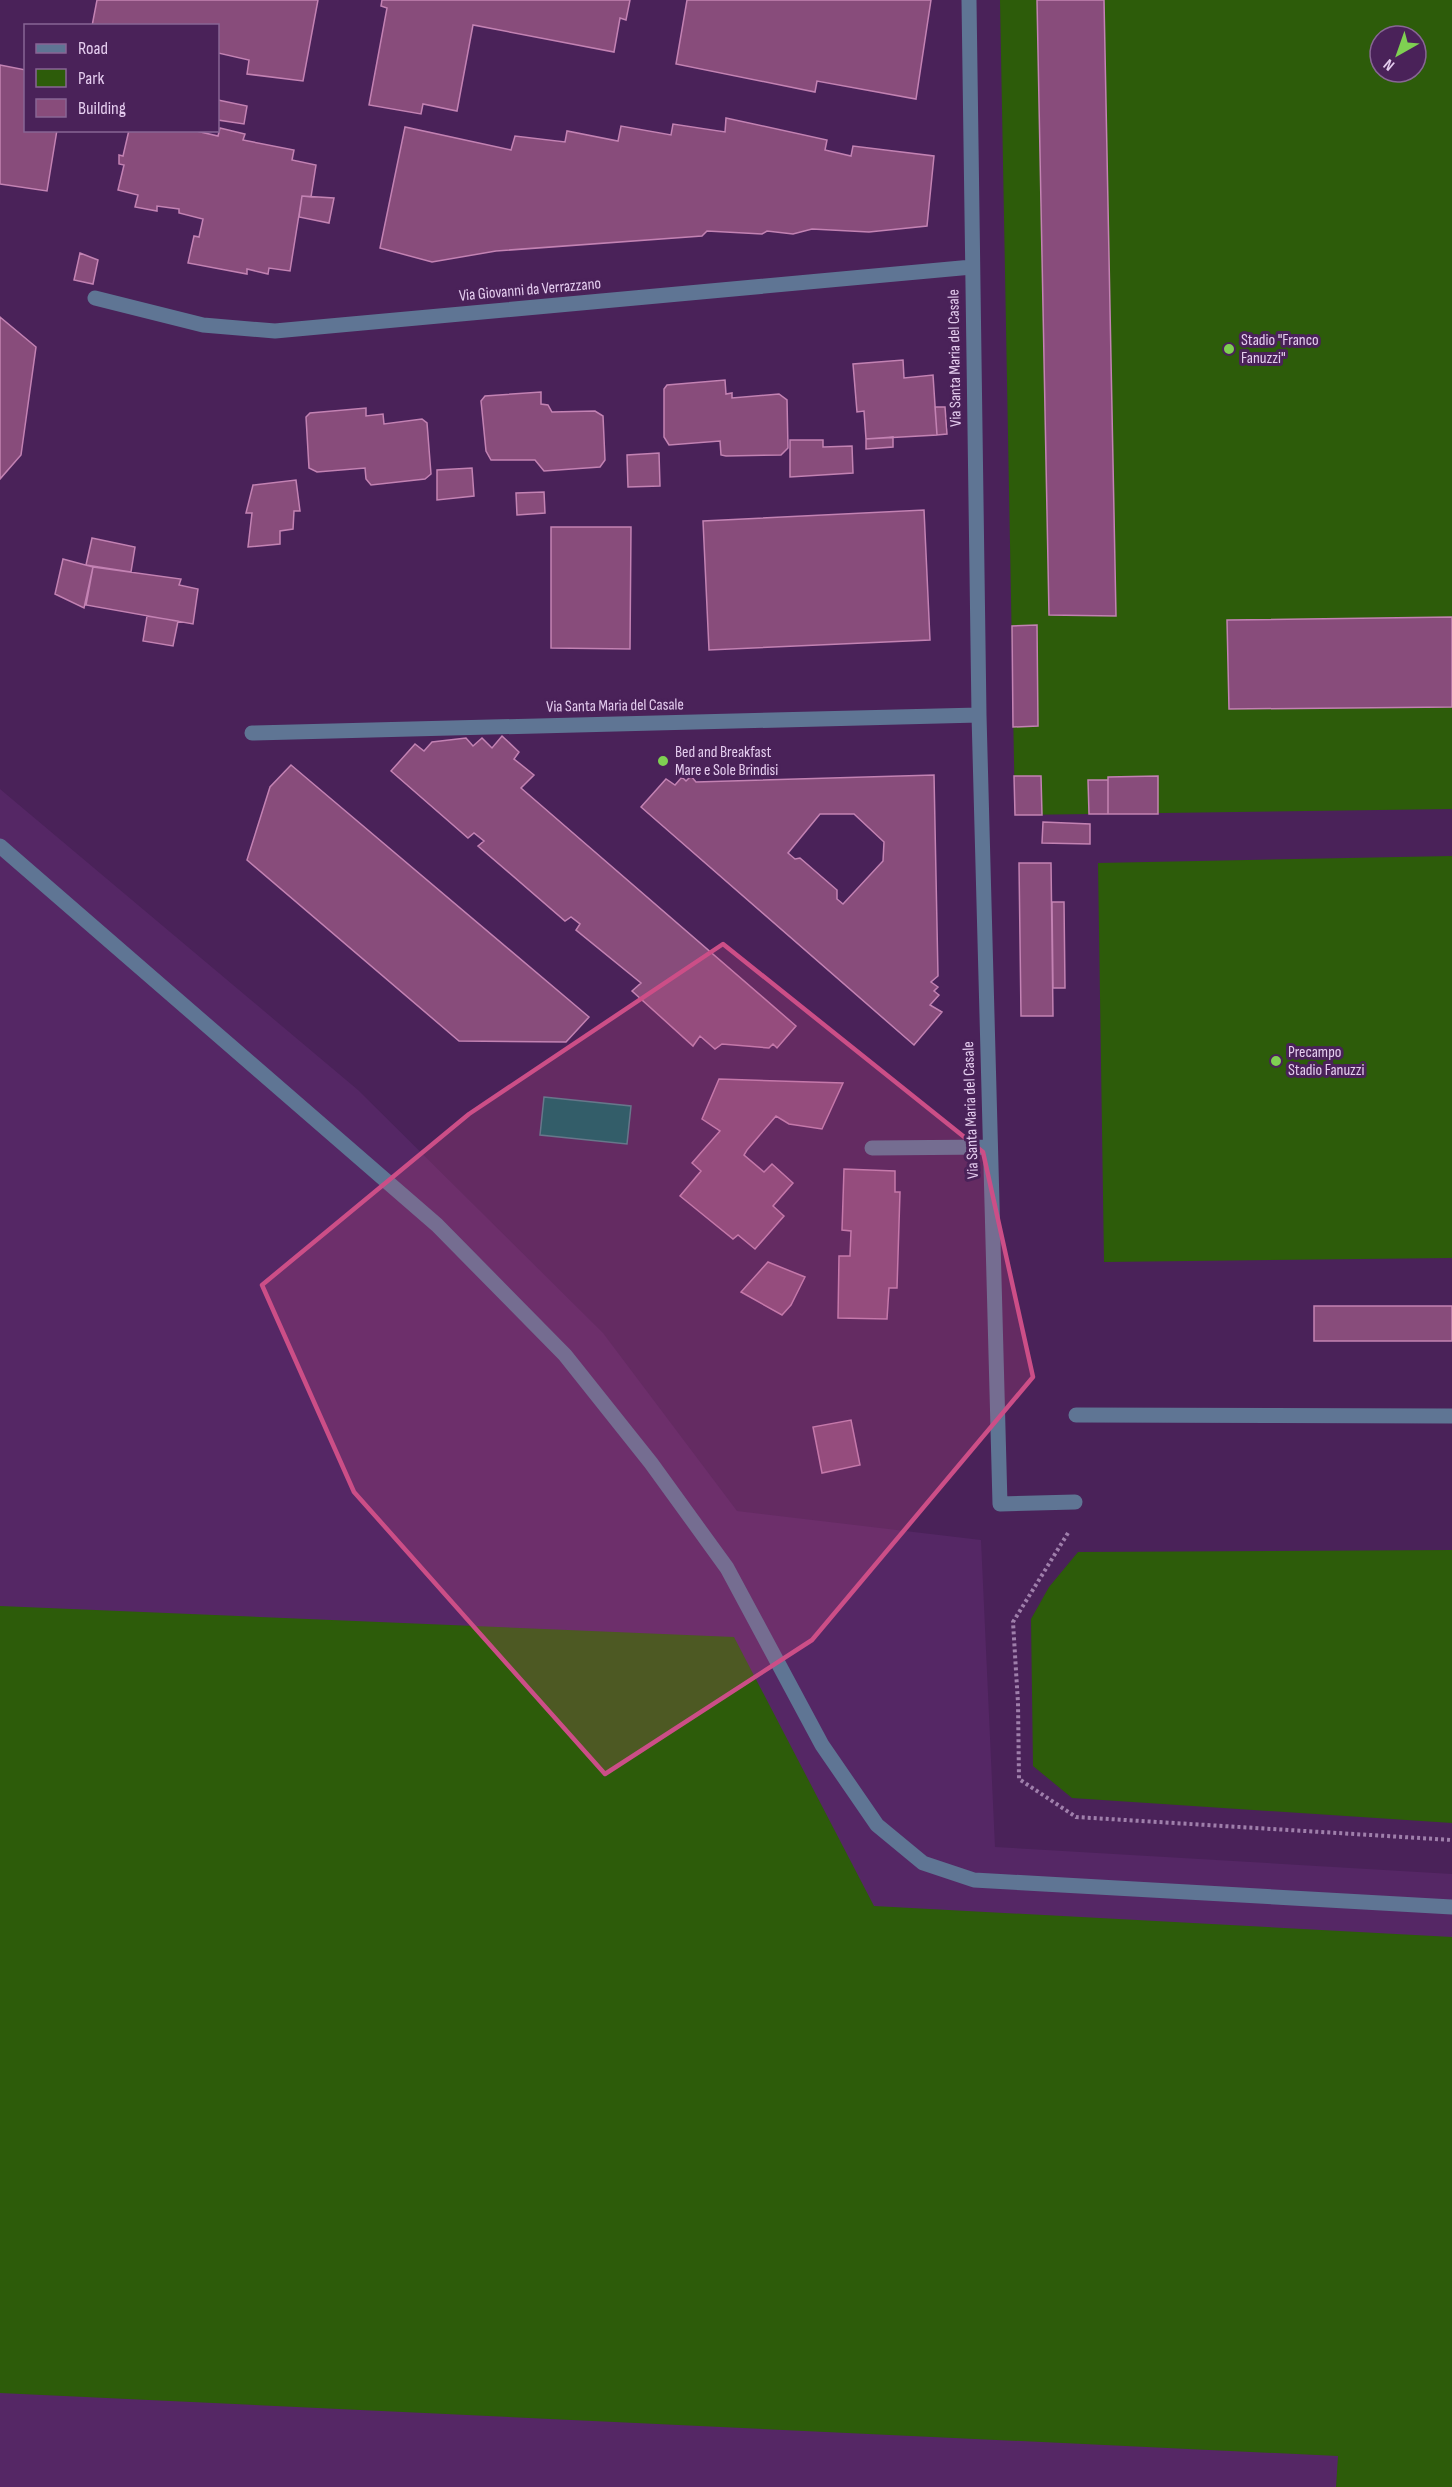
<svg xmlns="http://www.w3.org/2000/svg" width="1452" height="2487" viewBox="0 0 1452 2487" font-family="'Sofia Sans Condensed',sans-serif">
<style>
.built{fill:#552765}
.green{fill:#2d5c0a;fill-rule:evenodd}
.water{fill:#0d6162;stroke:#4e818c;stroke-width:1.5}
.building{fill:#884c7b;stroke:#c382b3;stroke-width:1.5;fill-rule:evenodd}
.lines{fill:none;stroke-linecap:round;stroke-linejoin:round}
.path{stroke:#9f7fab;stroke-width:4;stroke-dasharray:3 3;stroke-linecap:butt}
.minor{stroke:#5f7594;stroke-width:15}
.marked{fill:#cc4e87;fill-opacity:0.2;stroke:#cc4e87;stroke-width:4.5;stroke-linejoin:round}
.poi-dot{fill:#7fd052;stroke:#4a2259;stroke-width:2}
.labels{text-anchor:middle;dominant-baseline:central;stroke-width:6;stroke-linejoin:round;paint-order:stroke}
.street-label{font-size:16px;fill:#e5cdef;stroke:#4a2259}
.poi-label{font-size:16px;fill:#e5cdef;stroke:#4a2259;text-anchor:start}
</style>
<rect width="100%" height="100%" fill="#4a2259"/>
<path class="built" d="M 0,789 L 358,1090 L 603,1333 L 737,1511 L 981,1540 L 995,1847 L 1452,1874 L 1452,2487 L 0,2487 Z"/>
<path class="green" d="M 1000,0 L 1452,0 L 1452,809 L 1015,815 ZM 1380,36 L 1416,36 L 1416,72 L 1380,72 Z
M 1452,856 L 1452,1258 L 1104,1262 L 1098,863 Z
M 1452,1550 L 1452,1823 L 1072,1798 L 1033,1766 L 1031,1619 L 1049,1587 L 1078,1552 Z
M 0,1606 L 734,1637 L 874,1906 L 1452,1937 L 1452,2487 L 1336,2487 L 1338,2456 L 0,2393 Z"/>
<path class="water" d="M 544,1097 L 631,1106 L 627,1144 L 540,1135 Z"/>
<path class="building" d="M 97,0 L 318,0 L 303,81 L 247,74 L 249,60 L 218,53 L 218,26 L 92,26 Z
M 382,0 L 630,0 L 626,20 L 620,18 L 614,52 L 473,25 L 457,111 L 423,104 L 421,114 L 369,105 L 387,8 L 381,6 Z
M 687,0 L 931,0 L 916,99 L 817,81 L 815,92 L 676,64 Z
M 1037,0 L 1104,0 L 1116,616 L 1049,615 Z
M 0,65 L 26,70 L 26,130 L 57,130 L 47,191 L 0,184 Z
M 218,100 L 247,106 L 244,124 L 218,120 Z
M 726,118 L 827,140 L 825,150 L 851,156 L 853,146 L 934,156 L 927,226 L 869,232 L 812,229 L 793,234 L 767,231 L 762,234 L 707,231 L 702,236 L 496,251 L 432,262 L 380,248 L 405,127 L 511,150 L 515,136 L 565,142 L 567,131 L 618,141 L 621,126 L 671,135 L 673,124 L 725,132 Z
M 220,128 L 245,134 L 243,140 L 294,150 L 292,160 L 316,165 L 311,197 L 302,196 L 290,271 L 269,268 L 268,274 L 247,269 L 247,274 L 188,263 L 194,236 L 199,237 L 203,219 L 179,213 L 179,209 L 157,206 L 157,211 L 135,207 L 138,195 L 118,190 L 124,165 L 119,164 L 119,155 L 123,156 L 129,130 L 192,130 L 218,136 Z
M 302,196 L 334,198 L 329,223 L 299,217 Z
M 80,253 L 98,260 L 93,284 L 74,280 Z
M 0,317 L 36,347 L 21,455 L 0,479 Z
M 903,360 L 904,378 L 933,375 L 937,435 L 866,439 L 864,411 L 857,412 L 853,364 Z
M 725,380 L 726,394 L 732,393 L 732,398 L 779,394 L 787,400 L 788,448 L 781,455 L 726,456 L 721,455 L 720,441 L 669,445 L 664,437 L 664,389 L 667,385 Z
M 541,392 L 541,404 L 548,405 L 552,412 L 595,411 L 603,416 L 605,460 L 600,467 L 544,471 L 535,460 L 491,460 L 486,451 L 481,401 L 485,396 Z
M 935,407 L 945,407 L 947,434 L 937,435 Z
M 366,408 L 366,416 L 383,414 L 384,424 L 422,419 L 427,423 L 431,474 L 425,479 L 371,485 L 366,479 L 365,468 L 317,472 L 309,468 L 306,417 L 310,413 Z
M 893,437 L 893,447 L 866,449 L 866,439 Z
M 790,440 L 823,440 L 823,447 L 852,446 L 853,473 L 790,477 Z
M 659,453 L 660,486 L 628,487 L 627,455 Z
M 472,468 L 474,496 L 437,500 L 437,470 Z
M 296,480 L 300,511 L 294,511 L 293,529 L 280,531 L 280,544 L 248,547 L 252,513 L 246,513 L 253,485 Z
M 544,492 L 545,513 L 517,515 L 516,493 Z
M 924,510 L 930,640 L 709,650 L 703,521 Z
M 551,527 L 631,527 L 630,649 L 551,648 Z
M 92,538 L 135,547 L 131,572 L 86,565 Z
M 63,559 L 93,567 L 84,608 L 55,594 Z
M 93,567 L 181,579 L 179,585 L 198,589 L 193,624 L 86,605 Z
M 147,616 L 178,621 L 173,646 L 143,641 Z
M 1452,617 L 1452,707 L 1229,709 L 1227,620 Z
M 1037,625 L 1038,726 L 1013,727 L 1012,626 Z
M 502,736 L 519,752 L 514,759 L 534,775 L 521,788 L 796,1026 L 777,1048 L 773,1044 L 769,1048 L 722,1044 L 715,1049 L 700,1036 L 693,1046 L 632,991 L 641,983 L 576,930 L 580,924 L 571,917 L 565,921 L 478,846 L 484,841 L 474,833 L 468,838 L 391,771 L 415,744 L 424,751 L 432,742 L 466,738 L 473,746 L 482,738 L 492,748 Z
M 291,765 L 589,1017 L 566,1042 L 459,1041 L 247,860 L 270,787 Z
M 934,775 L 938,976 L 931,982 L 938,987 L 934,991 L 939,995 L 930,1005 L 942,1012 L 914,1045 L 641,807 L 666,779 L 675,785 L 682,777 L 686,781 L 691,776 L 696,782 ZM 820,814 L 854,814 L 884,842 L 883,861 L 843,904 L 837,899 L 837,890 L 800,858 L 795,859 L 788,853 Z
M 1014,776 L 1041,776 L 1042,815 L 1015,815 Z
M 1158,776 L 1158,814 L 1108,814 L 1108,777 Z
M 1088,780 L 1108,780 L 1108,814 L 1089,814 Z
M 1043,822 L 1090,824 L 1090,844 L 1042,843 Z
M 1019,863 L 1051,863 L 1053,1016 L 1021,1016 Z
M 1052,902 L 1064,902 L 1065,988 L 1053,988 Z
M 719,1079 L 843,1083 L 822,1129 L 789,1124 L 776,1116 L 747,1150 L 744,1155 L 764,1172 L 772,1164 L 793,1183 L 773,1206 L 784,1216 L 755,1249 L 738,1235 L 733,1239 L 680,1196 L 701,1171 L 692,1163 L 720,1131 L 702,1119 Z
M 844,1169 L 895,1171 L 895,1192 L 900,1192 L 897,1288 L 889,1288 L 887,1319 L 838,1318 L 839,1256 L 850,1256 L 851,1231 L 842,1230 Z
M 768,1262 L 805,1277 L 791,1305 L 782,1315 L 741,1292 Z
M 1314,1306 L 1452,1306 L 1452,1341 L 1314,1341 Z
M 851,1420 L 860,1465 L 822,1473 L 813,1427 Z"/>
<g class="lines">
<path class="path" d="M 1068,1533 L 1013,1622 L 1018,1703 L 1019,1779 L 1076,1817 L 1452,1840"/>
<path class="minor" d="M 969,0 L 979,715 L 1000,1504 L 1075,1502
M 95,298 L 203,325 L 275,331 L 972,267
M 252,733 L 979,715
M 0,846 L 437,1225 L 565,1355 L 651,1463 L 727,1568 L 822,1745 L 877,1825 L 923,1863 L 974,1880 L 1452,1907
M 872,1148 L 990,1147
M 1076,1415 L 1452,1416"/>
</g>
<path class="marked" d="M 723,944 L 983,1152 L 1033,1377 L 812,1640 L 605,1774 L 354,1492 L 262,1285 L 469,1114 Z"/>
<g class="poi-dot">
<circle cx="1229" cy="349" r="6"/>
<circle cx="663" cy="761" r="6"/>
<circle cx="1276" cy="1061" r="6"/>
</g>
<g class="labels">
<g class="street-label">
<text transform="translate(530 290) rotate(-5)">Via Giovanni da Verrazzano</text>
<text transform="translate(955 358) rotate(-91)">Via Santa Maria del Casale</text>
<text transform="translate(615 706) rotate(-1)">Via Santa Maria del Casale</text>
<text transform="translate(971 1110) rotate(-92)">Via Santa Maria del Casale</text>
</g>
<g class="poi-label">
<text x="1241" y="340">Stadio "Franco<tspan x="1241" dy="18">Fanuzzi"</tspan></text>
<text x="675" y="752">Bed and Breakfast<tspan x="675" dy="18">Mare e Sole Brindisi</tspan></text>
<text x="1288" y="1052">Precampo<tspan x="1288" dy="18">Stadio Fanuzzi</tspan></text>
</g>
</g>
<rect x="24" y="24" width="195" height="108" fill="#4a2259" stroke="#886695" stroke-width="1.5"/>
<rect x="36" y="44" width="30" height="9" fill="#5f7594" stroke="#886695" stroke-width="1.5"/>
<text x="78" y="54" font-size="18" fill="#e5cdef">Road</text>
<rect x="36" y="69" width="30" height="18" fill="#2d5c0a" stroke="#886695" stroke-width="1.5"/>
<text x="78" y="84" font-size="18" fill="#e5cdef">Park</text>
<rect x="36" y="99" width="30" height="18" fill="#884c7b" stroke="#886695" stroke-width="1.5"/>
<text x="78" y="114" font-size="18" fill="#e5cdef">Building</text>
<g transform="translate(1398 54) rotate(220)"><circle r="28" fill="#4a2259" stroke="#886695" stroke-width="1.5"/>
<path d="M0-4.5L10 22L0 15L-10 22Z" fill="#7fd052"/>
<text y="-9" font-size="16" font-weight="bold" text-anchor="middle" fill="#e5cdef">N</text>
</g>
</svg>
